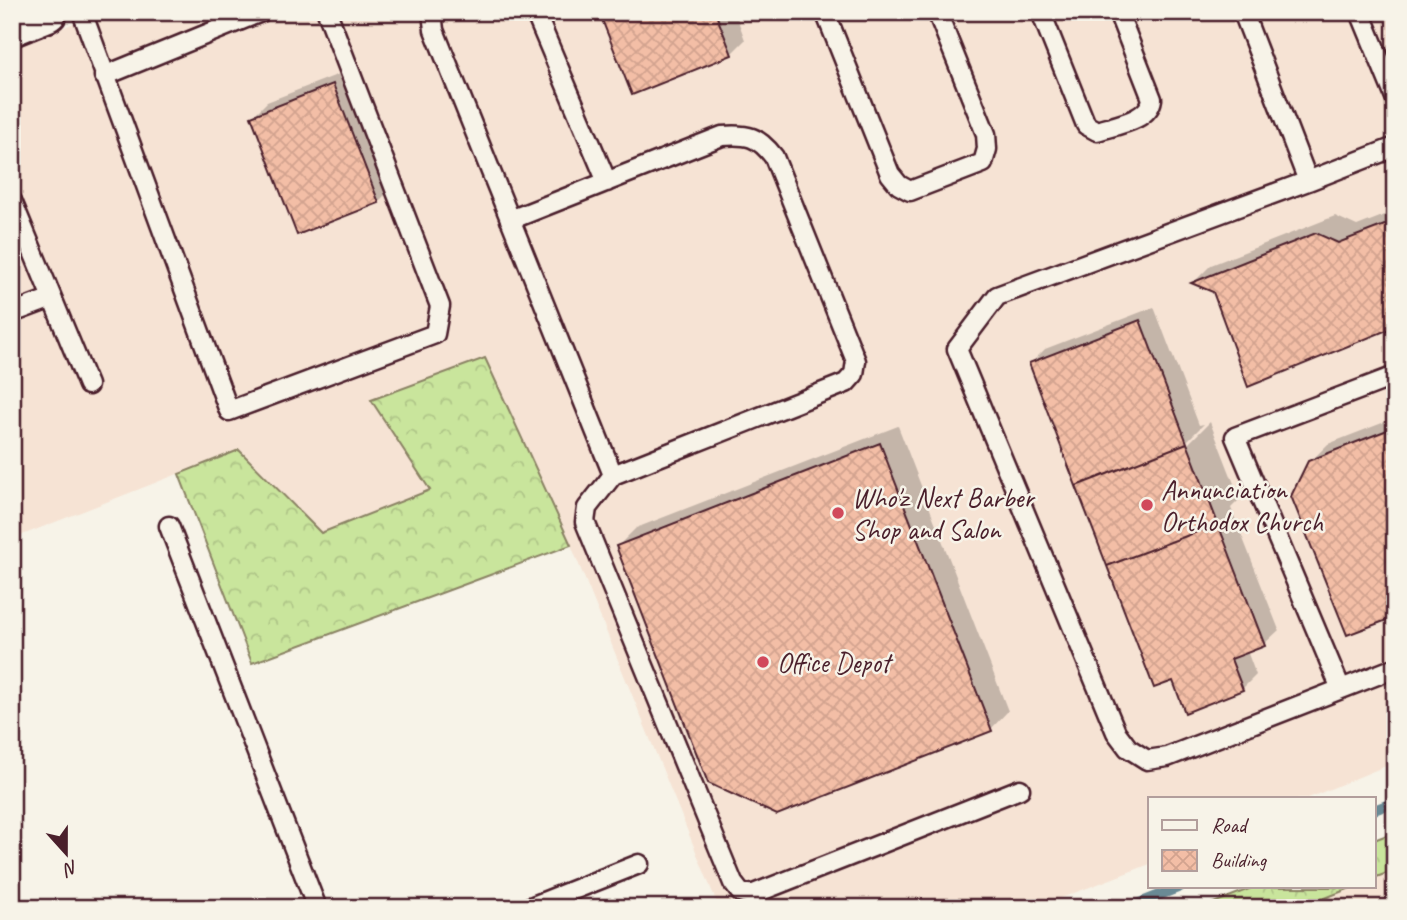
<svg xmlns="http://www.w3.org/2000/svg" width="1407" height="920" viewBox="0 0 1407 920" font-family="Caveat,sans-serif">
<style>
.built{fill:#f6e3d4}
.forest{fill:url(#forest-crowns);stroke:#8a8264;stroke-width:2}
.shadow{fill:#0003}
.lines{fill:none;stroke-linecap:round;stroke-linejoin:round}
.stream{stroke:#6b8a95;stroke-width:10}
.building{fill:url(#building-cross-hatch);stroke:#4a1f2b;stroke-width:2}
.lane-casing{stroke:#4a1f2b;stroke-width:23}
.primary-casing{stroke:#4a1f2b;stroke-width:44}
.lane{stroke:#f7f3e8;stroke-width:18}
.primary{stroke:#f7f3e8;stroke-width:38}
.poi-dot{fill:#d1495b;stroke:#f7f3e8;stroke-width:2.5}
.labels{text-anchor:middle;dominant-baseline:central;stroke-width:5;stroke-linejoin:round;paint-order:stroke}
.poi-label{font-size:28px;fill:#4a1f2b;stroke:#f7f3e8;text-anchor:start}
</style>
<defs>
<pattern id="forest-crowns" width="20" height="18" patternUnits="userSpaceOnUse" patternTransform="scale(1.75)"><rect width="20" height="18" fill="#c9e59c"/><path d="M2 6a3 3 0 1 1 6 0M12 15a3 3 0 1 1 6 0" fill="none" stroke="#aec487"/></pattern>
<pattern id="building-cross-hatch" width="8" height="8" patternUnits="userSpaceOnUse" patternTransform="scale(1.75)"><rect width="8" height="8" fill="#f3bea6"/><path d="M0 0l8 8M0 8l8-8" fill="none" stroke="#d2a38f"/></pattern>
</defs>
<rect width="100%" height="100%" fill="#f7f3e8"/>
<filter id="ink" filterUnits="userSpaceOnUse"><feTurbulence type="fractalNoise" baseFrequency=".0143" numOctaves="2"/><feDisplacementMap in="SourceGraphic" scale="14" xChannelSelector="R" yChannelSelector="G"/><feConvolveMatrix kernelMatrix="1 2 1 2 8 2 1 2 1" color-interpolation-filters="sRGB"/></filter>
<g filter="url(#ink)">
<path class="built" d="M 102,12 L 1395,12 L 1395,762 L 1306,799 L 1150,799 L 1150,864 L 1035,908 L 719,908 L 571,545 L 485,358 L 371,400 L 430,490 L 321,534 L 239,450 L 12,539 L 12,48 Z
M 1395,870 L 1395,908 L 1300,908 L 1353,887 L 1374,887 L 1374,878 Z"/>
<path class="forest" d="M 485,358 L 571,545 L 252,663 L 179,474 L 239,450 L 321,533 L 430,490 L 371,400 Z
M 1395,832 L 1395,870 L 1374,878 L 1374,840 Z
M 1254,887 L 1353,887 L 1300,908 L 1201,908 Z"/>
<path class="shadow" d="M 601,12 L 735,12 L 745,40 L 731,54 Z
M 347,71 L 392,188 L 378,202 L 253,116 L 267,102 Z
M 1395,211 L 1395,344 L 1388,328 L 1214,290 L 1194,282 L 1211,265 L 1335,216 L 1357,226 Z
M 1154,307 L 1199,425 L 1204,424 L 1180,448 L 1182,450 L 1210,422 L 1240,499 L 1231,508 L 1279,630 L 1264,644 L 1247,651 L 1256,675 L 1242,689 L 1174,679 L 1031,363 L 1045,349 Z
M 1395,418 L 1395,615 L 1310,462 L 1328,444 Z
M 898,426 L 1008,711 L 991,729 L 618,546 L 636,528 Z"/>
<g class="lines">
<path class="stream" d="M 1374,810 L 1395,802
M 1127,908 L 1180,887"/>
</g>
<path class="building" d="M 599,12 L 715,12 L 732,55 L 632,95 Z
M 333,84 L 379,203 L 297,235 L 251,116 Z
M 1395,221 L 1395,347 L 1387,330 L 1248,387 L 1213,292 L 1191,283 L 1316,233 L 1338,243 Z
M 1140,320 L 1187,443 L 1076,486 L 1029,363 Z
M 1395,427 L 1395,617 L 1347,635 L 1291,496 L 1308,461 Z
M 880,443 L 992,731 L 777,815 L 708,783 L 616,546 Z
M 1187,443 L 1218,524 L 1107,566 L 1076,486 Z
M 1218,524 L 1265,646 L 1231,659 L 1243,690 L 1185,713 L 1173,681 L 1154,688 L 1107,566 Z"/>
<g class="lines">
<defs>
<path id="lane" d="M 82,12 L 229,411 L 435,334 L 440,306 L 327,12
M 432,12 L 434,30 L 613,475 L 846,383 L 854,374 L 856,361 L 774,157 C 758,136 748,134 722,136 L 510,220
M 535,12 L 607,182
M 825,12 L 890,174 L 899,185 L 910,191 L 983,163 L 987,149 L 986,134 L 937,12
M 1047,12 L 1044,20 L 1086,125 L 1097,131 C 1115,125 1149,121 1152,99 L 1118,12
M 1243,12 L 1308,181 L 997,296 L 957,349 L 1116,732 L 1128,748 L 1147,760 L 1167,757 L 1395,668
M 1360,12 L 1395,97
M 104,76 L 261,12
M 1308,181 L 1395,147
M 12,201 L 88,385
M 12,313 L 52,298
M 613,475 L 587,508 L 585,522 L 733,883 L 740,892 L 751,895 L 1020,789
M 169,526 L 317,908
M 1341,689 L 1235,437 L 1395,376
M 528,908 L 639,864"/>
<path id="primary" d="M 12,26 L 47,12"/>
</defs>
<use href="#lane" class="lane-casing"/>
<use href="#primary" class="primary-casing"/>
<use href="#lane" class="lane"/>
<use href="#primary" class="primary"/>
</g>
</g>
<g class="poi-dot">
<circle cx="1147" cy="505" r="7"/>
<circle cx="838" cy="513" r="7"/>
<circle cx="763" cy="662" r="7"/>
</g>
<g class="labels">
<g class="poi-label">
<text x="1161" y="489">Annunciation<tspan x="1161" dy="32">Orthodox Church</tspan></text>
<text x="852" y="497">Who'z Next Barber<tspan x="852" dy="32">Shop and Salon</tspan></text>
<text x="777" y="662">Office Depot</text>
</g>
</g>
<rect width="1407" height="920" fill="none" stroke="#f7f3e8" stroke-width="42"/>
<rect x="21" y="21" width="1365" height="878" fill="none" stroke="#4a1f2b" stroke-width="2.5" filter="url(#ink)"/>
<rect x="1148" y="797" width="228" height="91" fill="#f7f3e8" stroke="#b29e9c" stroke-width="2"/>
<rect x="1162" y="820" width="35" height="10" fill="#f7f3e8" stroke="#b29e9c" stroke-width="2"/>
<text x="1211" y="832" font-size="21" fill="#4a1f2b">Road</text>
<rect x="1162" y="850" width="35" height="21" fill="url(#building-cross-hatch)" stroke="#b29e9c" stroke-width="2"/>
<text x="1211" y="867" font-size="21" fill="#4a1f2b">Building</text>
<g transform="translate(66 853) rotate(159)" stroke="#f7f3e8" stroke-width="5" paint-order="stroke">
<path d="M0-5L12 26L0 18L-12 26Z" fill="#4a1f2b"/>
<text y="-10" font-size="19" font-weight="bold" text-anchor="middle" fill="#4a1f2b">N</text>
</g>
</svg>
